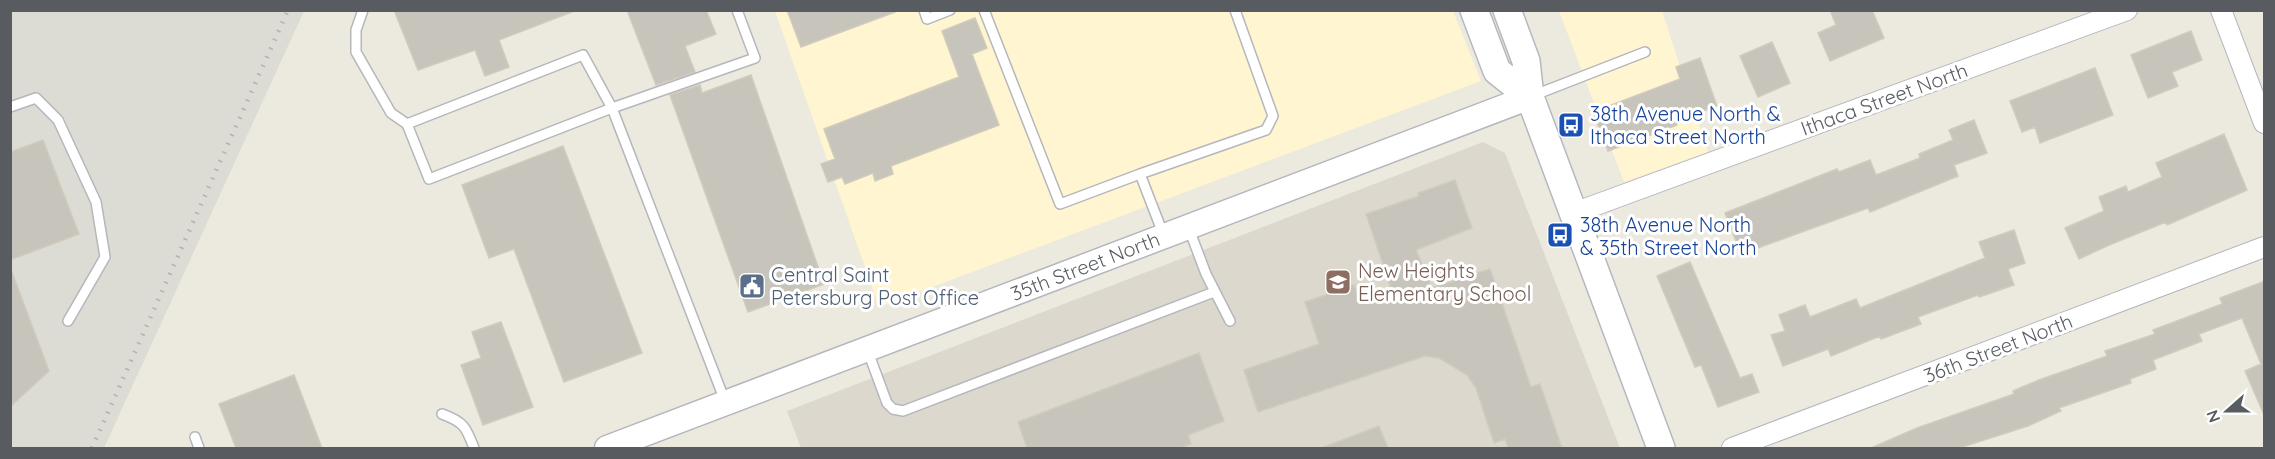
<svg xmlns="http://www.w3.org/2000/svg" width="2275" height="459" viewBox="0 0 2275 459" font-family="Quicksand,sans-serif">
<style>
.commercial{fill:#fff5d1}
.industrial{fill:#dcdbd4}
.education{fill:#dcd8ce}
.building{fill:#c7c4bc;stroke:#d1cbbd;stroke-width:1.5}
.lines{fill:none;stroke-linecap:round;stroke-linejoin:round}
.service-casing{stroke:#b5b7bd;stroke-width:12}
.minor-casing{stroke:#b5b7bd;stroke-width:22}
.tertiary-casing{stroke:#b5b7bd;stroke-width:27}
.secondary-casing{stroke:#b5b9bf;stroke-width:30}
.service{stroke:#fff;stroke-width:9}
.minor{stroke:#fff;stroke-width:20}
.tertiary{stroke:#fff;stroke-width:24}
.secondary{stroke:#fff;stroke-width:27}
.rail{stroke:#b1b2b2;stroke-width:4.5;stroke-dasharray:1.5 8;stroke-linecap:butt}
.labels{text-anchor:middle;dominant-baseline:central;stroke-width:6;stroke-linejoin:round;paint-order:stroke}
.street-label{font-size:20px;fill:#585c61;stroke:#fff}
.transit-label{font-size:20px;fill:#164399;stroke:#fff;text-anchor:start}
.education-label{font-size:20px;fill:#785e54;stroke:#fff;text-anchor:start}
.service-label{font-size:20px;fill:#4e5e75;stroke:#fff;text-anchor:start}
</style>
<rect width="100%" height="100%" fill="#ece9df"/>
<path class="commercial" d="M 775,11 L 1453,11 L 1481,81 L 879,307 Z
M 1559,11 L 1662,11 L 1708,152 L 1624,182 Z"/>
<path class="industrial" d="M 10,11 L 304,11 L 104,448 L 11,448 Z"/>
<path class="education" d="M 1483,142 L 1505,153 L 1620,448 L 801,448 L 787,411 Z"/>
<path class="building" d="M 394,10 L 572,10 L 572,12 L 499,40 L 509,67 L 485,76 L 475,50 L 418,70 Z
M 627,10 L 706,10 L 716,34 L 685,46 L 695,72 L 656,85 Z
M 787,10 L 894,10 L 895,12 L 801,47 Z
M 1830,10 L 1872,10 L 1884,38 L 1830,61 L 1818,33 L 1836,25 Z
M 975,18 L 987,48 L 972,54 L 999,125 L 891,166 L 893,174 L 875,181 L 873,173 L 845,184 L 842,177 L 828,182 L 821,164 L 835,159 L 824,129 L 959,77 L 942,31 Z
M 2191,31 L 2202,60 L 2172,72 L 2178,86 L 2148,98 L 2131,55 Z
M 1772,42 L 1790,83 L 1758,97 L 1740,56 Z
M 1700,58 L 1717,106 L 1676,121 L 1677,125 L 1608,151 L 1593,112 L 1680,79 L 1676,67 Z
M 2095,68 L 2113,115 L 2040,143 L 2035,127 L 2022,132 L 2010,101 Z
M 751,75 L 824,284 L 748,312 L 670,95 L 700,85 L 702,93 Z
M 1974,120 L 1987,153 L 1954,165 L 1958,176 L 1870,212 L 1868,208 L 1741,254 L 1725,213 L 1837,169 L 1839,172 L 1870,160 L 1876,175 L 1920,158 L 1919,154 L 1953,140 L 1949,130 Z
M 2224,134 L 2247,190 L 2167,225 L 2166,222 L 2109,245 L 2079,259 L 2065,228 L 2104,211 L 2099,197 L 2126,186 L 2128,192 L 2162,177 L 2156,163 Z
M 43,140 L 79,234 L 10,260 L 10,152 Z
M 563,146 L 642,353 L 564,382 L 514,249 L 489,258 L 462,185 Z
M 1455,180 L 1472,228 L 1416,250 L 1432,288 L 1490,269 L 1531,387 L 1540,384 L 1562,448 L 1508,448 L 1505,439 L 1494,443 L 1476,388 L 1467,375 L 1439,358 L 1425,356 L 1258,412 L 1244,370 L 1319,344 L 1305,302 L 1354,285 L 1360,302 L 1392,291 L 1366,214 L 1419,196 L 1418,193 Z
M 2014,230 L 2025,263 L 2008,269 L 2014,285 L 1979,297 L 1978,295 L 1918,317 L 1921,324 L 1881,339 L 1880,336 L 1831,356 L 1828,349 L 1783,366 L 1771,335 L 1785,331 L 1779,315 L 1805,305 L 1810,317 L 1856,299 L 1860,308 L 1985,258 L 1979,242 Z
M 1690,262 L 1740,378 L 1752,374 L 1759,392 L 1718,407 L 1701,365 L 1695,367 L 1657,276 Z
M 12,272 L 49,371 L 10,407 L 10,273 Z
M 2265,281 L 2265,417 L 2245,371 L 2261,364 L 2242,318 L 2199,334 L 2202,341 L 2153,360 L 2156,369 L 2130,379 L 2131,383 L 2059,408 L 2061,411 L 2028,426 L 1959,448 L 1871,448 L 1917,428 L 2014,394 L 2013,391 L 2039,380 L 2107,356 L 2105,351 L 2155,334 L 2153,330 L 2222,304 L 2220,298 Z
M 501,322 L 533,407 L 483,425 L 461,365 L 481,358 L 472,332 Z
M 1199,353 L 1224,421 L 1188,435 L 1191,444 L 1180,448 L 1027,448 L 1018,422 Z
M 294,375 L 322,448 L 236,448 L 219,404 Z
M 1379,426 L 1388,448 L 1324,448 L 1324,447 Z"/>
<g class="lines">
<defs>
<path id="service" d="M 363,10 L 356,30 L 356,52 L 391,113 L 407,124 L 429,179 L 612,108 L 725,401
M 924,10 L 927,19 L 950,10
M 984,10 L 1060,204 L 1140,174 L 1164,236
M 1532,96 L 1645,52
M 10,107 L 36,98 L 58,120 L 96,202 L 105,257 L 68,321
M 407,124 L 583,55 L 612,108 L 755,58 L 737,10
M 1140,174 L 1266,130 L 1273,116 L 1235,10
M 1189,229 L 1206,274 L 1230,321
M 867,349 L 887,403 L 893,409 L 903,411 L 1214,292
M 442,414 C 464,422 466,427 474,448
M 195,437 L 199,448"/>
<path id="minor" d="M 2221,10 L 2264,123
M 1574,213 L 2127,10
M 1732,448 L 2264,247"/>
<path id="tertiary" d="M 607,448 L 1530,97"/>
<path id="secondary" d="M 1474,10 L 1497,71 L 1530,97
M 1507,10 L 1526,61 L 1530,97 L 1661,448"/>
</defs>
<use href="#service" class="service-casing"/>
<use href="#minor" class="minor-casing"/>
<use href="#tertiary" class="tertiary-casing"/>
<use href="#secondary" class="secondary-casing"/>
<use href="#service" class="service"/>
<use href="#minor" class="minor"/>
<use href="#tertiary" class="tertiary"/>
<use href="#secondary" class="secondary"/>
<path class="rail" d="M 92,448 L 288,10"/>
</g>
<defs>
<symbol id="bus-square" viewBox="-11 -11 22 22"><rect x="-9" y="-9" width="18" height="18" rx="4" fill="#1a4fb4" stroke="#fff"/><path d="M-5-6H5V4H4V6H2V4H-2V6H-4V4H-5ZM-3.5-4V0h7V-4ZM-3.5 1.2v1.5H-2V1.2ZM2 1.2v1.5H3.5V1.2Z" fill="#fff"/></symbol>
<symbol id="school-square" viewBox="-11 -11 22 22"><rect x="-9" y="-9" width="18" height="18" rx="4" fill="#8d6e63" stroke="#fff"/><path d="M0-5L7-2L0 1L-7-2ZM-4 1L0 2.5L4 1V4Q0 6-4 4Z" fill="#fff"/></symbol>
<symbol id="civic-square" viewBox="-11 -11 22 22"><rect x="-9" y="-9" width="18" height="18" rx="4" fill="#5c6f8a" stroke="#fff"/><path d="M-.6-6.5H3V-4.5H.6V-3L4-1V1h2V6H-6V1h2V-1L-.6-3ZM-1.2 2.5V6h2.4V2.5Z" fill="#fff"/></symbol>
</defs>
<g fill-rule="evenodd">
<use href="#bus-square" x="1556" y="110" width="30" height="30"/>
<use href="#bus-square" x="1545" y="220" width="30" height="30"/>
<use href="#school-square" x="1323" y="267" width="30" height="30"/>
<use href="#civic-square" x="737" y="271" width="30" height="30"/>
</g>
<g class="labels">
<g class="street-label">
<text transform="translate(1884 99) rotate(-20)">Ithaca Street North</text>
<text transform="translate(1085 266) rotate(-21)">35th Street North</text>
<text transform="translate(1998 348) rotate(-21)">36th Street North</text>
</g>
<g class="transit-label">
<text x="1590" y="113">38th Avenue North &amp;<tspan x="1590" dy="23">Ithaca Street North</tspan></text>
<text x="1580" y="224">38th Avenue North<tspan x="1580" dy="23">&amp; 35th Street North</tspan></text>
</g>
<g class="education-label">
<text x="1358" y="270">New Heights<tspan x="1358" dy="23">Elementary School</tspan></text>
</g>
<g class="service-label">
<text x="771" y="274">Central Saint<tspan x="771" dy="23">Petersburg Post Office</tspan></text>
</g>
</g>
<rect width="2275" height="459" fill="none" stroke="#585c61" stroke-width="24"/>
<g transform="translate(2227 411) rotate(249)" stroke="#ffffff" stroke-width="4.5" paint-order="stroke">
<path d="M0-4.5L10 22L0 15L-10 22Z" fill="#585c61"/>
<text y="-9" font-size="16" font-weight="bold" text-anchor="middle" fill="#585c61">N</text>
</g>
</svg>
